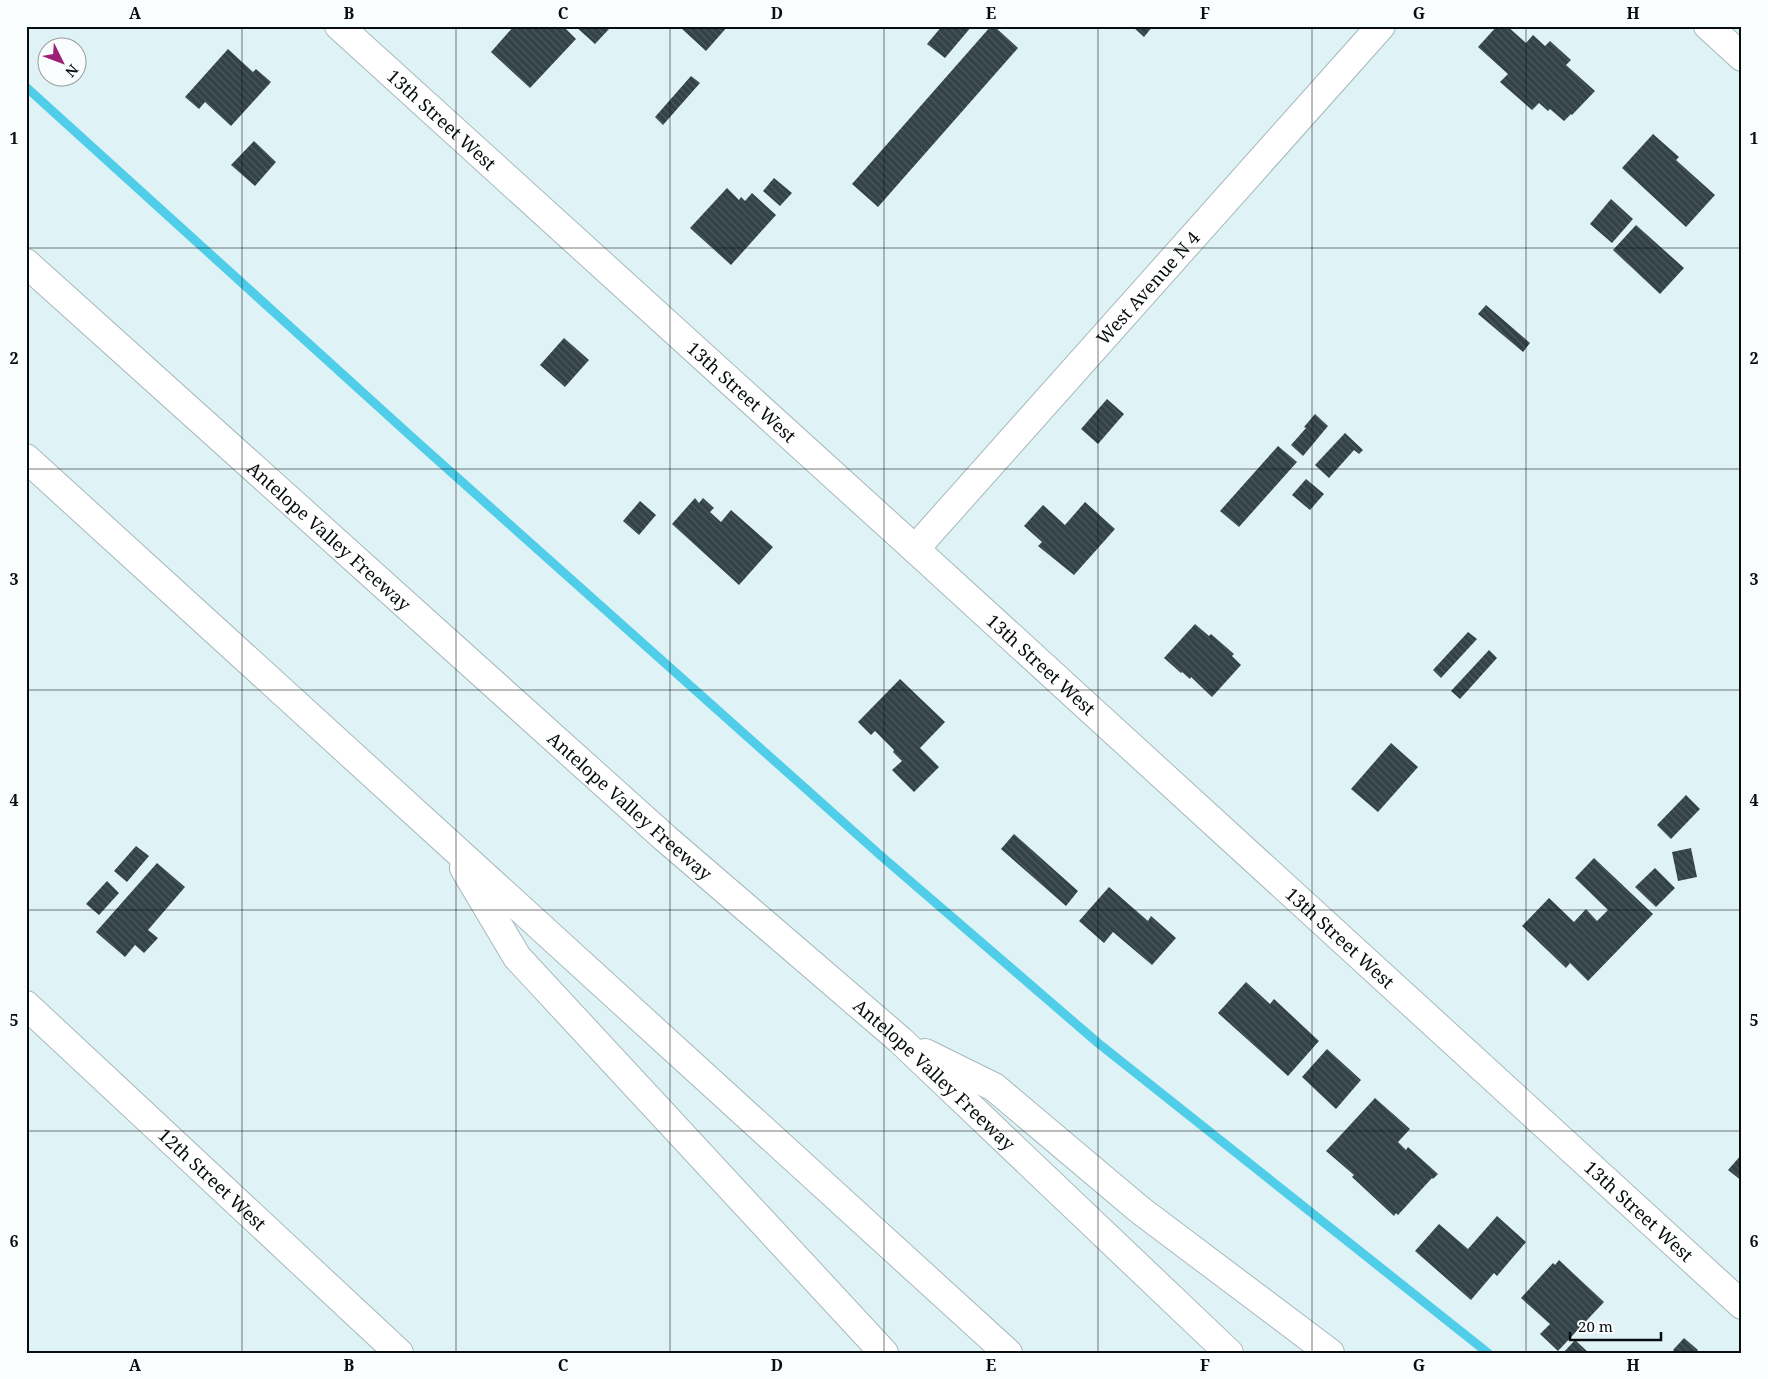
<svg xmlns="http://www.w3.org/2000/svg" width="1768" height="1379" viewBox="0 0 1768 1379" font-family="'Noto Serif',serif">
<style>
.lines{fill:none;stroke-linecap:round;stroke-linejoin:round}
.stream{stroke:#50cde8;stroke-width:9}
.building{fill:url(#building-back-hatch)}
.minor-casing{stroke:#a6b8bd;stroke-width:30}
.highway-casing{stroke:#a6b8bd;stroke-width:30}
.minor{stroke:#fff;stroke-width:28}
.highway{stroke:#fff;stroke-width:28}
.grid{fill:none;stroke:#080e10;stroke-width:1;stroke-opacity:0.55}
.labels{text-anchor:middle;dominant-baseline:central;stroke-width:5;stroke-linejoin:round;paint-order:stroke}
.street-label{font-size:18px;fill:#080e10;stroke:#f9fdfd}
.neatline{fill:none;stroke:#080e10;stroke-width:2}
.grid-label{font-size:16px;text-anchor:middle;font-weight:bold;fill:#080e10}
</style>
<defs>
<pattern id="building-back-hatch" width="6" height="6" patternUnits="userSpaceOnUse" patternTransform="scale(1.25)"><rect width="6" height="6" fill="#324246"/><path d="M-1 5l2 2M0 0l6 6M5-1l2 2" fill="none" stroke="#4c595d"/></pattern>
</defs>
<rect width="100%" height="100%" fill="#dff3f7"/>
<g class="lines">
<path class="stream" d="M 26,87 L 414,439 L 880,855 L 1098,1043 L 1488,1353"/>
</g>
<path class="building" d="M 514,26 L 563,26 L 576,39 L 530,88 L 491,52 Z
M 575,26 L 608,26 L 610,28 L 595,44 Z
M 683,26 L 728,26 L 706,51 L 681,28 Z
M 942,26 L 972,26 L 945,58 L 927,44 Z
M 991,26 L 994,26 L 1018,48 L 878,207 L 852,184 Z
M 1132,26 L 1153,26 L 1144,37 Z
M 1497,26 L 1507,26 L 1526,43 L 1533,35 L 1545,46 L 1550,41 L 1571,60 L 1566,65 L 1595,91 L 1572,115 L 1571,114 L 1564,121 L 1550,109 L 1548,111 L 1539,103 L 1532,110 L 1500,82 L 1508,74 L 1478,47 Z
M 228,49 L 253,72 L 256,69 L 271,82 L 231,126 L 205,102 L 199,109 L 185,97 Z
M 691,76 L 700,83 L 663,125 L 655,117 Z
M 1653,134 L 1679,157 L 1676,160 L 1715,195 L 1686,227 L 1622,168 Z
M 254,141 L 276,162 L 255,186 L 231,165 Z
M 774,178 L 792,193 L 780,206 L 763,191 Z
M 727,188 L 739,200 L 741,197 L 745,201 L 752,193 L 776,215 L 731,265 L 690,228 Z
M 1611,199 L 1633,219 L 1612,243 L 1590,224 Z
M 1636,225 L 1684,268 L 1660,294 L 1613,250 Z
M 1486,305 L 1530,343 L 1523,352 L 1478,314 Z
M 564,338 L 589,360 L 565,387 L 540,365 Z
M 1107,399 L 1124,414 L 1098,444 L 1081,429 Z
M 1315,414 L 1328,426 L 1303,456 L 1291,445 L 1306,428 L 1304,427 Z
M 1345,433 L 1363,450 L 1359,454 L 1354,450 L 1329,478 L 1315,465 Z
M 1278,446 L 1297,462 L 1239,527 L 1220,511 Z
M 1306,479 L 1324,494 L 1310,510 L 1292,495 Z
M 695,498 L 699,503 L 703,498 L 714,508 L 710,512 L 721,522 L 731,510 L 773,547 L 739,585 L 672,524 Z
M 640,501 L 656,515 L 639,535 L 623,521 Z
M 1085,502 L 1115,529 L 1074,575 L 1038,546 L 1042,542 L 1024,526 L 1043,505 L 1065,525 Z
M 1195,624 L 1209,636 L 1211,634 L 1234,654 L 1232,656 L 1241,665 L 1212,697 L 1191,677 L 1190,679 L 1182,672 L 1181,673 L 1164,658 Z
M 1468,632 L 1477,639 L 1441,678 L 1433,670 Z
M 1489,650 L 1497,658 L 1460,699 L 1451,691 Z
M 900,679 L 945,722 L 920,748 L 939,767 L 914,792 L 892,770 L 902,761 L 893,752 L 894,750 L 875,731 L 871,735 L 858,722 Z
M 1391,743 L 1418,767 L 1378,812 L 1351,789 Z
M 1686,795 L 1700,809 L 1671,839 L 1657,825 Z
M 1014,834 L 1078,891 L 1066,906 L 1001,849 Z
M 136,846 L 149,856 L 127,882 L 114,871 Z
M 1691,848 L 1697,877 L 1678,881 L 1672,852 Z
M 1594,858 L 1653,914 L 1588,981 L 1570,963 L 1566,968 L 1522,926 L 1549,898 L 1574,922 L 1586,909 L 1597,921 L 1608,910 L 1575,878 Z
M 157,863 L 185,887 L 148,930 L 158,938 L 144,953 L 135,945 L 125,957 L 96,932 Z
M 1655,868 L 1675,888 L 1656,907 L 1635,887 Z
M 107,881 L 119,893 L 99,915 L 86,904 Z
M 1109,887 L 1148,921 L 1151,916 L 1176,938 L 1152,965 L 1113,932 L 1104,943 L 1079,921 Z
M 1246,982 L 1270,1004 L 1274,999 L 1319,1041 L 1288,1076 L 1218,1013 Z
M 1327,1049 L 1361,1080 L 1336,1109 L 1302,1077 Z
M 1375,1098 L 1410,1129 L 1398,1142 L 1406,1150 L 1408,1147 L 1438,1174 L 1433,1179 L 1432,1178 L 1398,1215 L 1396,1213 L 1394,1216 L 1352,1177 L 1354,1175 L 1326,1151 Z
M 1742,1154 L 1742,1181 L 1728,1170 Z
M 1497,1216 L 1526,1242 L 1497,1276 L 1494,1273 L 1471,1300 L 1415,1251 L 1439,1224 L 1468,1249 Z
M 1559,1260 L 1604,1302 L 1558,1351 L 1540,1334 L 1550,1324 L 1521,1298 L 1553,1263 L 1555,1265 Z
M 1684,1338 L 1698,1350 L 1695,1353 L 1676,1353 L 1673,1350 Z
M 1575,1340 L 1589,1353 L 1563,1353 Z"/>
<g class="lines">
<defs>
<g id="minor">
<path id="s1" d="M 339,26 L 915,549 L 1742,1305"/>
<path d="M 1708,26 L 1742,57"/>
<path id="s2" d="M 915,549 L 1381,26"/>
<path id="s3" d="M 26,1005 L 399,1353"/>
</g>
<g id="highway">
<path id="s4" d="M 26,263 L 665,838 L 900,1040 L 1229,1353"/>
<path d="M 26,458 L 1008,1353"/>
<path d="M 464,868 L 517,957 L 884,1353"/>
<path d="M 925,1053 L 994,1087 L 1140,1210 L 1330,1353"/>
</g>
</defs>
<use href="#minor" class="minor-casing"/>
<use href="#highway" class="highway-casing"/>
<use href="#minor" class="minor"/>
<use href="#highway" class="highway"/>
</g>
<path class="grid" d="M 242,26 L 242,1353M 456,26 L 456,1353M 670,26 L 670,1353M 884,26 L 884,1353M 1098,26 L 1098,1353M 1312,26 L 1312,1353M 1526,26 L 1526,1353M 26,248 L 1742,248M 26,469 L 1742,469M 26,690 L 1742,690M 26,910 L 1742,910M 26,1131 L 1742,1131"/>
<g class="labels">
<g class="street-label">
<text stroke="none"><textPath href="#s1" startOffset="139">13th Street West</textPath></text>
<text stroke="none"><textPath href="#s2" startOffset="350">West Avenue N 4</textPath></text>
<text stroke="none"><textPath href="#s1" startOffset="544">13th Street West</textPath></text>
<text stroke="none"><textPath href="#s4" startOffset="408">Antelope Valley Freeway</textPath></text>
<text stroke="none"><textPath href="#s1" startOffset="949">13th Street West</textPath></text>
<text stroke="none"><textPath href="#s4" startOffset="812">Antelope Valley Freeway</textPath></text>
<text stroke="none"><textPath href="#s1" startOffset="1354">13th Street West</textPath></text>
<text stroke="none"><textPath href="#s4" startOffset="1218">Antelope Valley Freeway</textPath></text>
<text stroke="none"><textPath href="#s3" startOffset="255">12th Street West</textPath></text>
<text stroke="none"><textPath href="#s1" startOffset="1759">13th Street West</textPath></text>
</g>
</g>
<rect width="1768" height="1379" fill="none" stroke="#f9fdfd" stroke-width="55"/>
<g transform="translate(62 62) rotate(132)"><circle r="24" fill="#f9fdfd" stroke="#999d9e"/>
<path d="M0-4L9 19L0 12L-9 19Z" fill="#9d2075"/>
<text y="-8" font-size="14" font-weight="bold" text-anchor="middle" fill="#080e10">N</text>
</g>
<path d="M1570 1332v8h91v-8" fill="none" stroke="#080e10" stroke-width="2.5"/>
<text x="1578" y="1332" font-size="15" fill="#080e10" stroke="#f9fdfd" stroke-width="4" paint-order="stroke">20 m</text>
<rect x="28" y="28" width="1712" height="1324" class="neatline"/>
<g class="grid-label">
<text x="135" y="19">A</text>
<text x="349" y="19">B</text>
<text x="563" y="19">C</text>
<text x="777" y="19">D</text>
<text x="991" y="19">E</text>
<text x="1205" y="19">F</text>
<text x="1419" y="19">G</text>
<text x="1633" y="19">H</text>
<text x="14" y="144">1</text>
<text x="1754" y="144">1</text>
<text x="14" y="364">2</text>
<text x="1754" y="364">2</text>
<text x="14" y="585">3</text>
<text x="1754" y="585">3</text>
<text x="14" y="806">4</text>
<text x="1754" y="806">4</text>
<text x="14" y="1026">5</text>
<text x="1754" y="1026">5</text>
<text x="14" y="1247">6</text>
<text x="1754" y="1247">6</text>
<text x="135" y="1371">A</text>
<text x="349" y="1371">B</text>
<text x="563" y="1371">C</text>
<text x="777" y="1371">D</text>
<text x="991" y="1371">E</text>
<text x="1205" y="1371">F</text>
<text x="1419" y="1371">G</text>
<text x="1633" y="1371">H</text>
</g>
</svg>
